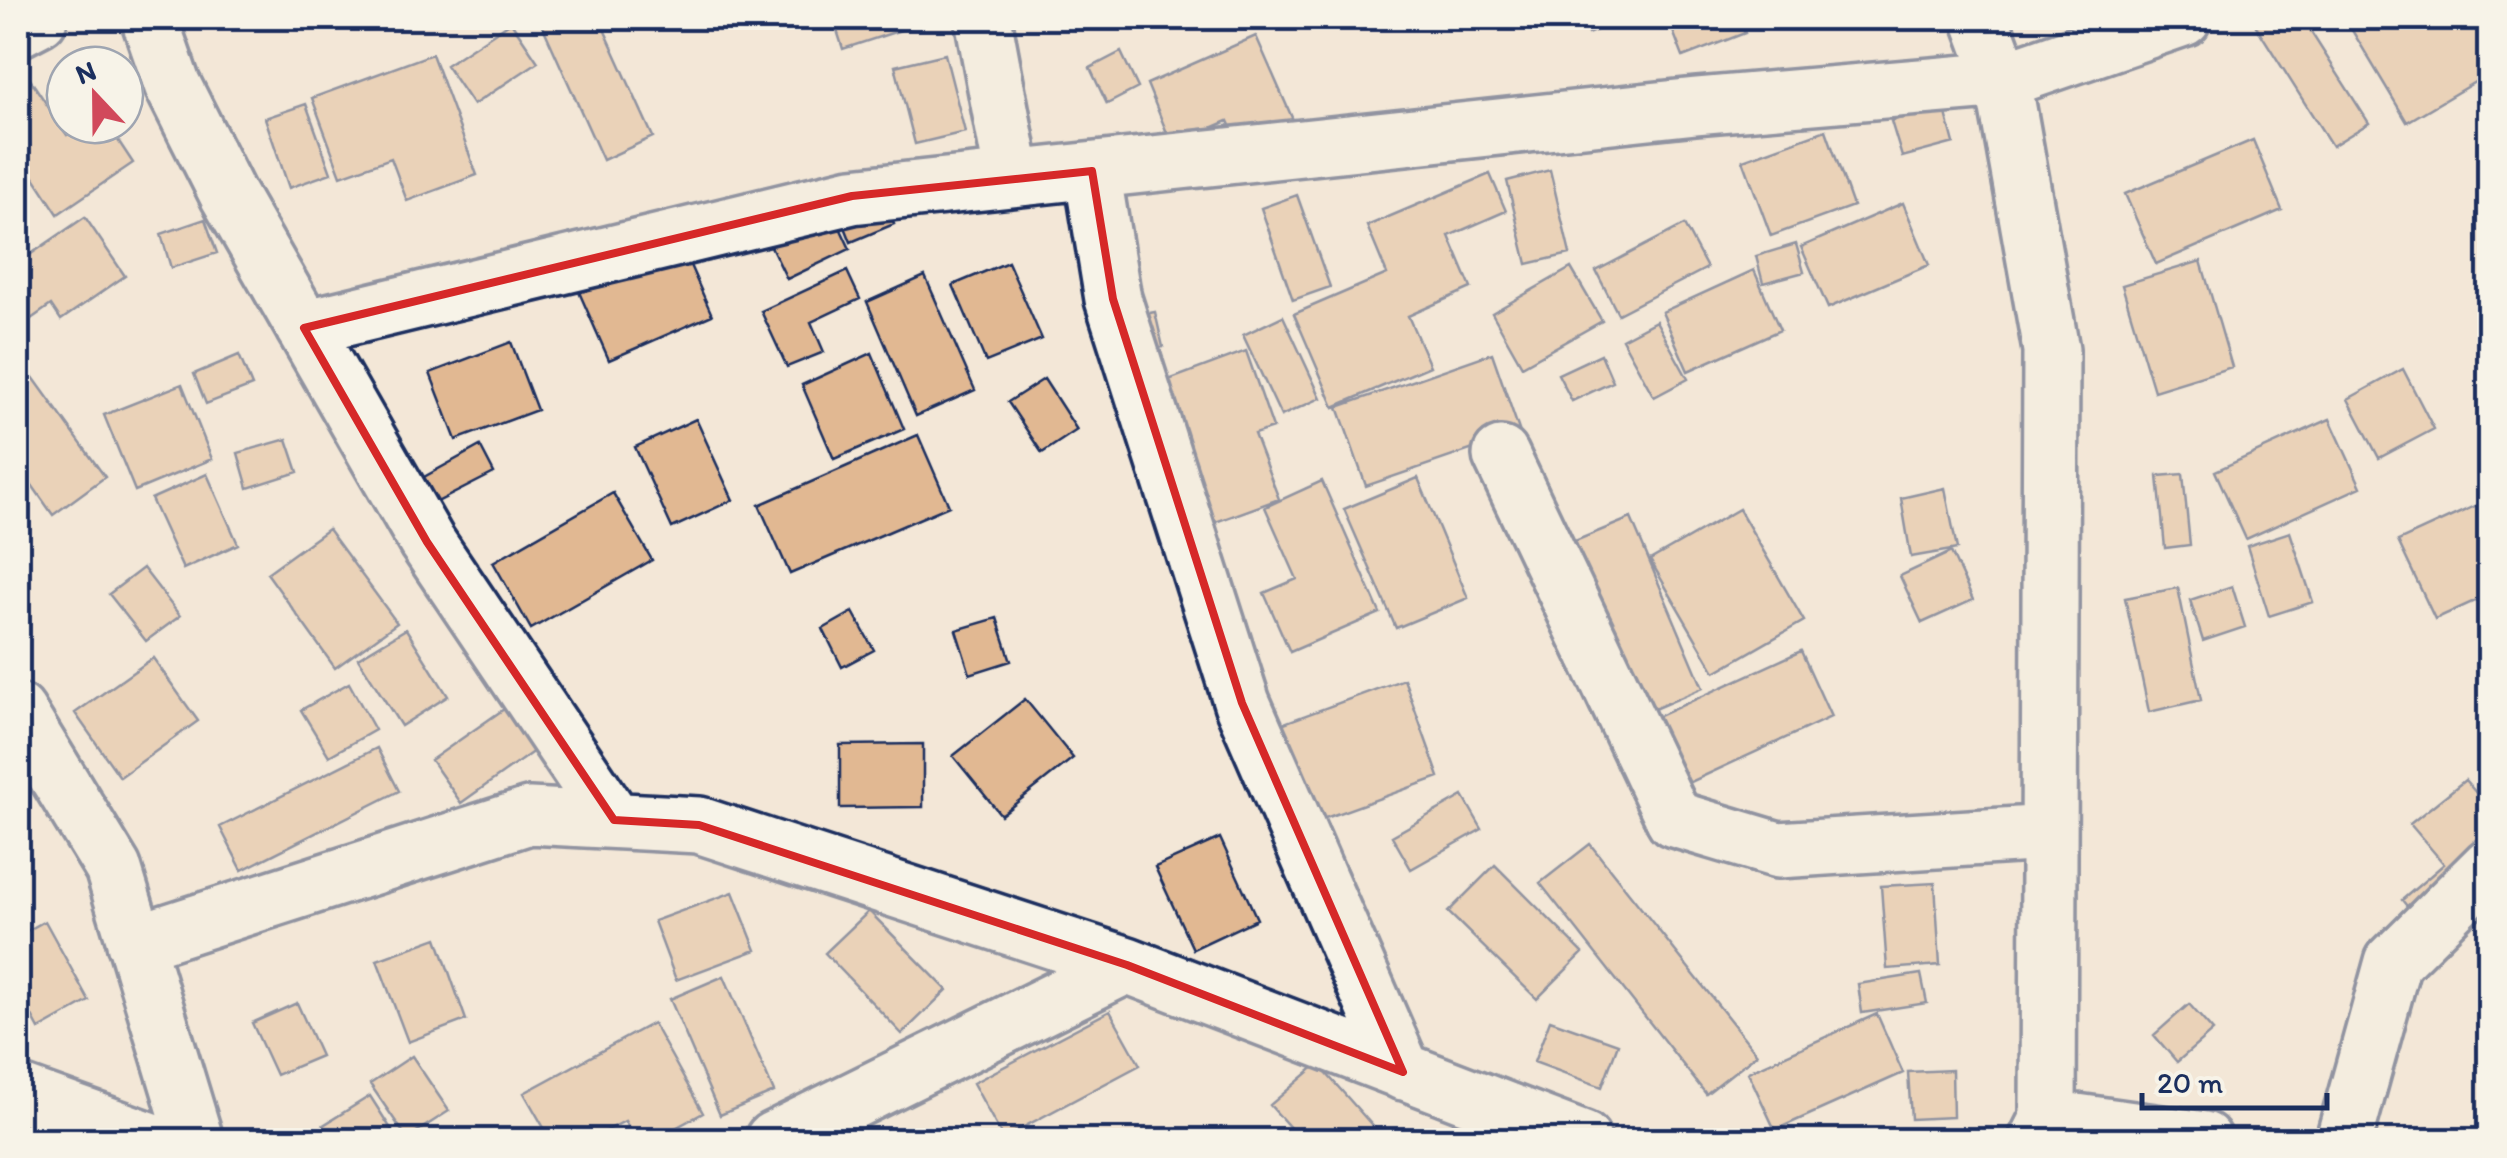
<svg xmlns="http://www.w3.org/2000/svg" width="2507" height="1158" viewBox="0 0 2507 1158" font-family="Itim,sans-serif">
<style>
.building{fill:#e1b892;stroke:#1b2f5e;stroke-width:2.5}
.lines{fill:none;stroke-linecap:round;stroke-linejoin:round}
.minor-casing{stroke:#1b2f5e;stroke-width:62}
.minor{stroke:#f7f3e8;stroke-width:55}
.marked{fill:none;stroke:#d62828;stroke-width:8;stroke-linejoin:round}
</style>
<rect width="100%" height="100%" fill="#f3e7d7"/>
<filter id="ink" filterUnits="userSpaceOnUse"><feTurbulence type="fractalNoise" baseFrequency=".01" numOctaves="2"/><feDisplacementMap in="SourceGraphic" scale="20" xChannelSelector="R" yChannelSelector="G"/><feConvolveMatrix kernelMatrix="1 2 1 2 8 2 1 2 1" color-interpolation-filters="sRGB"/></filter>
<g filter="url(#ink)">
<path class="building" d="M 539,18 L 599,18 L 653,137 L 603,160 Z
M 833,18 L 938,18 L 843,49 Z
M 1580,18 L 1625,18 L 1588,34 Z
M 1668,18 L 1739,18 L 1745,33 L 1683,57 Z
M 2271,18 L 2302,18 L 2369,123 L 2332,146 L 2256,26 Z
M 2366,18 L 2489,18 L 2490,73 L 2407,122 L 2350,27 Z
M 511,22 L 538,62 L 473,105 L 446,65 Z
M 1256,36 L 1297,129 L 1243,154 L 1228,121 L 1172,145 L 1147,84 Z
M 1121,52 L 1138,88 L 1107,104 L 1090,68 Z
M 432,54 L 477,175 L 407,201 L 391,158 L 341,176 L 312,98 Z
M 945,54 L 965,132 L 915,144 L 895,66 Z
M 18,61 L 67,135 L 83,125 L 108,125 L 133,163 L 58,214 L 18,153 Z
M 306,104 L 331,173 L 289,188 L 265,118 Z
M 1944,106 L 1954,143 L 1902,157 L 1891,121 Z
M 1826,130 L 1853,206 L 1771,236 L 1743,160 Z
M 2253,140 L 2282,210 L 2156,264 L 2125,194 Z
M 1550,170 L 1570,254 L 1527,264 L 1507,181 Z
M 1490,174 L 1506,211 L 1449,236 L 1471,288 L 1408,316 L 1430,366 L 1334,407 L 1294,314 L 1387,274 L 1367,226 Z
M 880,192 L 894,224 L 851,242 L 838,209 Z
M 1297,195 L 1330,287 L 1293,300 L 1261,208 Z
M 1903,203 L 1929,265 L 1828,308 L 1801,247 Z
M 831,208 L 850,249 L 787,279 L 767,238 Z
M 85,217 L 125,276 L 61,320 L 51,305 L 18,328 L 18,263 Z
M 205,219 L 217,253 L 171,268 L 161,234 Z
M 1684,225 L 1707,268 L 1618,314 L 1596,271 Z
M 678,238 L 712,315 L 609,360 L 575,283 Z
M 1796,244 L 1804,272 L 1763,283 L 1756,256 Z
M 2201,261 L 2232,367 L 2154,391 L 2122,285 Z
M 1008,262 L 1042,339 L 986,362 L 953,285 Z
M 1571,268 L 1602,321 L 1522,366 L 1492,313 Z
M 1754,270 L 1780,330 L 1688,371 L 1662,312 Z
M 847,271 L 860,299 L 811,322 L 824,352 L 787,367 L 761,311 Z
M 925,276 L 975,390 L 916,416 L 867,302 Z
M 1155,312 L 1163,347 L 1124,355 L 1117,319 Z
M 1283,316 L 1321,398 L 1281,416 L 1243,335 Z
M 1656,321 L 1688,379 L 1654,397 L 1622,339 Z
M 511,342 L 537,410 L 456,440 L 430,373 Z
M 1246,351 L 1273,428 L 1254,434 L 1279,499 L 1191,531 L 1139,391 Z
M 872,353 L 904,429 L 834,459 L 802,385 Z
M 1492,353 L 1520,433 L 1366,486 L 1338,407 Z
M 1601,354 L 1613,382 L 1572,401 L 1558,374 Z
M 239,355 L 252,386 L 206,404 L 194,374 Z
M 2403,369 L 2434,429 L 2379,458 L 2348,399 Z
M 30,373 L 105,477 L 53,515 L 18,465 L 18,383 Z
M 1044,379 L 1077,430 L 1042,453 L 1008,402 Z
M 182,384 L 212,459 L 135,491 L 104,415 Z
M 696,419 L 733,500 L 672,528 L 635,447 Z
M 2330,419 L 2361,487 L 2246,539 L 2215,471 Z
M 918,435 L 949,506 L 790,574 L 759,505 Z
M 287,439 L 298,472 L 248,488 L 238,453 Z
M 480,446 L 494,473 L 437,502 L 424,477 Z
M 207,474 L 238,544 L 183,569 L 151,499 Z
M 2183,474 L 2190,545 L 2165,548 L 2158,476 Z
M 1418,478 L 1468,598 L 1396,628 L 1344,509 Z
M 1322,481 L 1380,613 L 1290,652 L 1264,593 L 1297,579 L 1265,507 Z
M 1945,488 L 1957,549 L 1911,557 L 1901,498 Z
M 613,493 L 652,560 L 531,629 L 493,562 Z
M 2477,505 L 2490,531 L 2490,594 L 2435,619 L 2398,541 Z
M 1739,509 L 1804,621 L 1715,672 L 1650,560 Z
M 1631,518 L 1703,688 L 1647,712 L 1575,541 Z
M 328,529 L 397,623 L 335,668 L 267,573 Z
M 2290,532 L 2313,602 L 2269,616 L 2247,546 Z
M 1951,552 L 1973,600 L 1922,623 L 1900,576 Z
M 143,568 L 180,616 L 146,641 L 109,594 Z
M 2232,586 L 2245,627 L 2203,641 L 2190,600 Z
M 2178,588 L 2201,700 L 2149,712 L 2125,598 Z
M 853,612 L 874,650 L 842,667 L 823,629 Z
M 997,618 L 1011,661 L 970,674 L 956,630 Z
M 406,629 L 448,696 L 401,726 L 358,658 Z
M 1801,651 L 1831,717 L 1680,787 L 1650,720 Z
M 153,658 L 198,721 L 120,777 L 75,713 Z
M 1404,679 L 1439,777 L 1292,830 L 1257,733 Z
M 349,683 L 375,730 L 329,756 L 301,710 Z
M 1025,699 L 1073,758 L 1001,815 L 953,756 Z
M 504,709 L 534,751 L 461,803 L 431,760 Z
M 923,744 L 923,807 L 840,808 L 840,745 Z
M 377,748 L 399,791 L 242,870 L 220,827 Z
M 2465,780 L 2490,809 L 2490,898 L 2436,942 L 2402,900 L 2444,864 L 2410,824 Z
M 1463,796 L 1482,829 L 1411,869 L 1392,836 Z
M 1220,838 L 1257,919 L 1193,949 L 1155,867 Z
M 1590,844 L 1757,1054 L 1706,1094 L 1540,883 Z
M 1495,865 L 1583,953 L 1537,999 L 1448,912 Z
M 1935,883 L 1940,965 L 1887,969 L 1881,886 Z
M 733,892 L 756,950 L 676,980 L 654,921 Z
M 869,911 L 947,990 L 902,1034 L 825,953 Z
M 45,921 L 89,1001 L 39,1029 L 18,990 L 18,936 Z
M 437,938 L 466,1020 L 408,1042 L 377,960 Z
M 1921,974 L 1927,1003 L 1862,1013 L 1858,984 Z
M 724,976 L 774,1092 L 720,1115 L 670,999 Z
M 297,1003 L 321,1056 L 276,1075 L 252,1023 Z
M 2189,1004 L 2213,1031 L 2177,1062 L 2154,1035 Z
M 1110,1011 L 1140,1065 L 1003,1138 L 973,1083 Z
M 1877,1014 L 1903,1073 L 1775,1130 L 1748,1072 Z
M 1550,1020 L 1618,1044 L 1602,1087 L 1534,1062 Z
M 653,1023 L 703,1113 L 653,1140 L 636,1140 L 625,1121 L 589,1140 L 551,1140 L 524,1093 Z
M 412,1056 L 449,1111 L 407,1138 L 370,1084 Z
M 1318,1064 L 1385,1140 L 1301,1140 L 1270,1105 Z
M 1952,1070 L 1953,1117 L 1911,1119 L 1908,1072 Z
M 370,1096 L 398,1140 L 331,1140 L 322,1126 Z"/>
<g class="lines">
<defs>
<path id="minor" d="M 149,18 L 172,84 L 228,195 L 427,542 L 614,820
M 983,18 L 1013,178
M 1980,18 L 2003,80 L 2051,350 L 2048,1118 L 2037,1140
M 18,29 L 39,18
M 1092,171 L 1113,299 L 1242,703 L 1403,1072
M 304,328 L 852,196 L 1696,106 L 2003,80 L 2183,18
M 1501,455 L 1674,819 L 1778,850 L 2048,833
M 18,712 L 113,868 L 195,1140
M 135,943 L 529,816 L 699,825 L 1127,965 L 1583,1140
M 18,1093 L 149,1140
M 2048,1118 L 2204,1140
M 773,1140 L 1127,965
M 2344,1140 L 2393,962 L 2490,866"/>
</defs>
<use href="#minor" class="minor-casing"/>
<use href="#minor" class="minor"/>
</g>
</g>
<path d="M0 0H2507V1158H0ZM 1092,171 L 1113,299 L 1242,703 L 1403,1072 L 1127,965 L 699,825 L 614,820 L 427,542 L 304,328 L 852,196 Z" fill="#f3e7d7" fill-opacity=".55" fill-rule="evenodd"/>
<path class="marked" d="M 1092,171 L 1113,299 L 1242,703 L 1403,1072 L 1127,965 L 699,825 L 614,820 L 427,542 L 304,328 L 852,196 Z"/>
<rect width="2507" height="1158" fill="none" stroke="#f7f3e8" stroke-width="60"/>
<rect x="30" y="30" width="2447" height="1098" fill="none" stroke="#1b2f5e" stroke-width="4" filter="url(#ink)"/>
<g transform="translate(95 95) rotate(338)"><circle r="48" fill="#f7f3e8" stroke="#9fa5b1" stroke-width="2.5"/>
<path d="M0-8L18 38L0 25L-18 38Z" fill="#d1495b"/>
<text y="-15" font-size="28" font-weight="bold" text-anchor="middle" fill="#1b2f5e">N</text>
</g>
<path d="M2142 1093v15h185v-15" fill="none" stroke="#1b2f5e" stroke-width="5"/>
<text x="2157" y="1093" font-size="30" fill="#1b2f5e" stroke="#f7f3e8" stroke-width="8" paint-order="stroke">20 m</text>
</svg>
